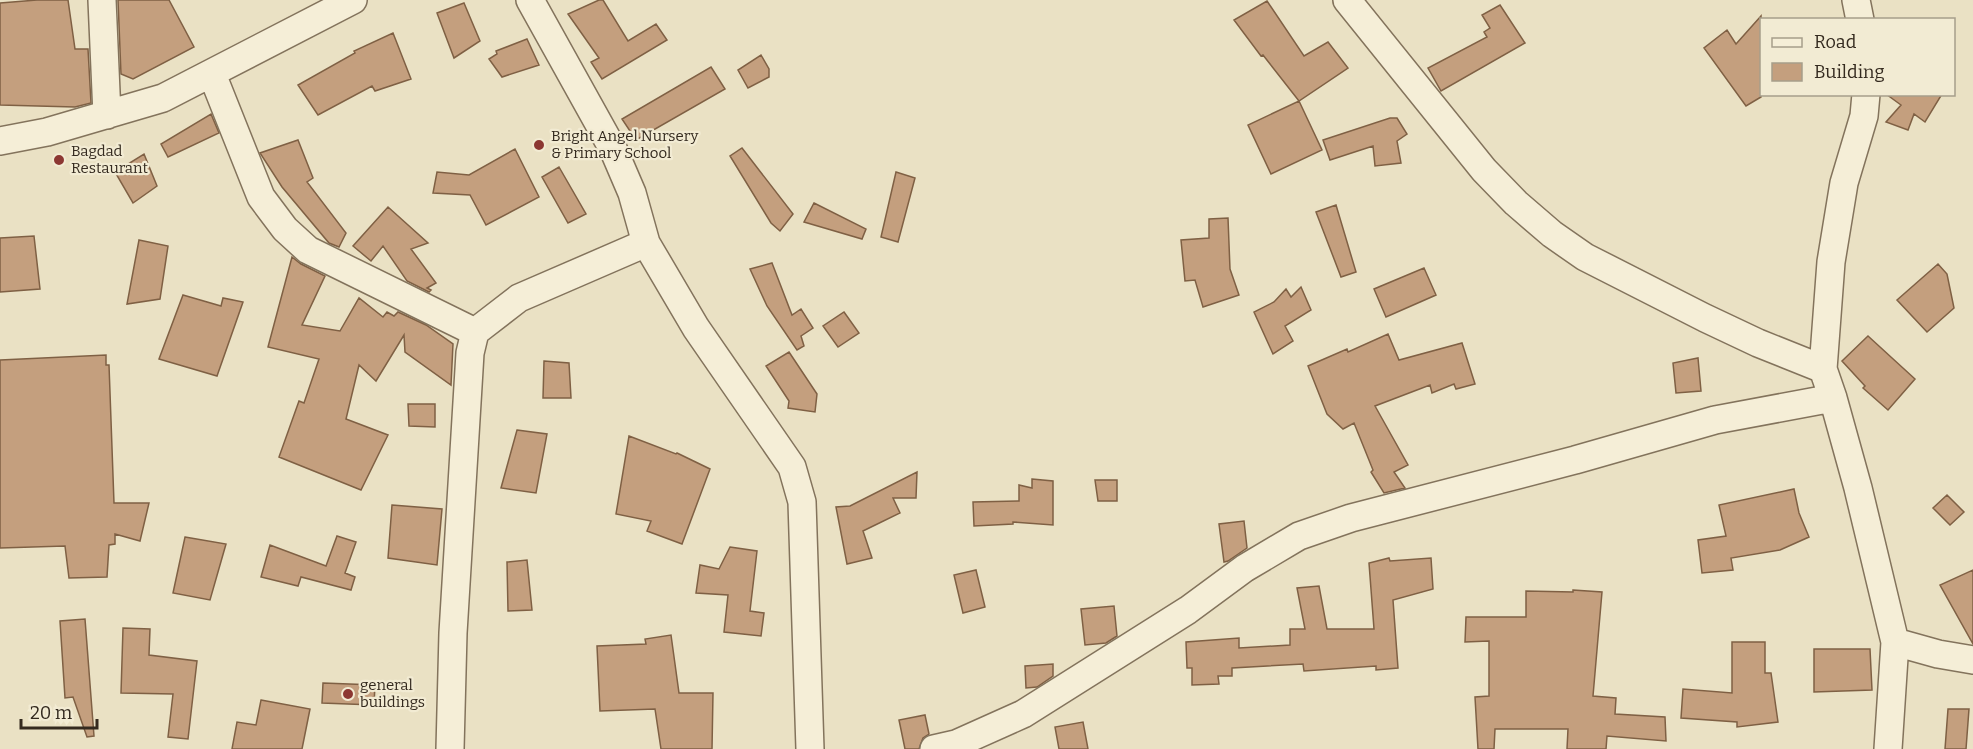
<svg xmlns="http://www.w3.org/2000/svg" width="1973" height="749" viewBox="0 0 1973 749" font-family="Bitter,serif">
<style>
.building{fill:#c49f7e;stroke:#7f6044;stroke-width:1.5}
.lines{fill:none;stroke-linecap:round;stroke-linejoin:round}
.minor-casing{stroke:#83735c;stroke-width:30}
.minor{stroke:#f5eed7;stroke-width:27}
.poi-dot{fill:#8c3732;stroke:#f2ebd3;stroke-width:2}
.labels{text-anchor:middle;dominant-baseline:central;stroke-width:4.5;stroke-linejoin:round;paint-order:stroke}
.poi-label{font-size:15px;fill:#342a1f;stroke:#f2ebd3;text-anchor:start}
</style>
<rect width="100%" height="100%" fill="#eae1c4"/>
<path class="building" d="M 37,0 L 68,0 L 75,49 L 88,49 L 91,103 L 75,107 L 0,105 L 0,3 Z
M 118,0 L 169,0 L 194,47 L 133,79 L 121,74 Z
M 599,0 L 603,0 L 628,41 L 656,24 L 667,40 L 602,79 L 591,62 L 599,58 L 568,14 Z
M 1267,1 L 1304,56 L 1328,42 L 1348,68 L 1299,101 L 1263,55 L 1261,56 L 1234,20 Z
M 464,3 L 480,41 L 454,58 L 437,13 Z
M 1500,5 L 1525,43 L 1441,91 L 1428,68 L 1487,37 L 1484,32 L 1490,28 L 1482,15 Z
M 1761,16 L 1761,97 L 1746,106 L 1704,48 L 1727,30 L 1736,44 Z
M 393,33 L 411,79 L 375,91 L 372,86 L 318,115 L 298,85 L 355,53 L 354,51 Z
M 527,39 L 539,65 L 502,77 L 489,59 L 497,54 L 496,51 Z
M 761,55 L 769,69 L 769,77 L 748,88 L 738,70 Z
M 711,67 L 725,89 L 636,140 L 622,119 Z
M 1886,94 L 1942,94 L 1925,122 L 1914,114 L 1908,130 L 1886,122 L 1901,105 Z
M 1299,101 L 1322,150 L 1271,174 L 1248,125 Z
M 211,114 L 219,133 L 168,157 L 161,144 Z
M 1390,118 L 1397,118 L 1407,134 L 1397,141 L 1401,163 L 1375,166 L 1373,146 L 1330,160 L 1323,140 Z
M 298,140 L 313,178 L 307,182 L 346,233 L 339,247 L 329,243 L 282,187 L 260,153 Z
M 742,148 L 793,214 L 780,231 L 771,223 L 730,156 Z
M 515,149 L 539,197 L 486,225 L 470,195 L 433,193 L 437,172 L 469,175 Z
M 144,154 L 157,186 L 133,203 L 115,172 Z
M 559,167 L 586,214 L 568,223 L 542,177 Z
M 896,172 L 915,178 L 898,242 L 881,237 Z
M 814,203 L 866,229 L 862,239 L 804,222 Z
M 1336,205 L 1356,272 L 1341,277 L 1316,212 Z
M 388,207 L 428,243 L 411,249 L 436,283 L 427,288 L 431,290 L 429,292 L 407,281 L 383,246 L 371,261 L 353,246 Z
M 1228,218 L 1230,269 L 1239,295 L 1203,307 L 1195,280 L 1185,281 L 1181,240 L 1209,238 L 1209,219 Z
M 34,236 L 40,289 L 0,292 L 0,238 Z
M 139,240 L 168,246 L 160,299 L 127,304 Z
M 292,257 L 301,264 L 325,276 L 302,325 L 340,331 L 359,298 L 383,317 L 387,312 L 394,316 L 398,312 L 426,325 L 453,344 L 451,385 L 405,352 L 404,335 L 376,381 L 359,365 L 346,419 L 388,435 L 361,490 L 279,457 L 299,401 L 304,403 L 319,359 L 268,347 Z
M 772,263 L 792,315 L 801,309 L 813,328 L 801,336 L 804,346 L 797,350 L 767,306 L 750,269 Z
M 1938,264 L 1947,274 L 1954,308 L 1927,332 L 1897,300 Z
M 1424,268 L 1436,295 L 1386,317 L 1374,289 Z
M 1301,287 L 1311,310 L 1285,326 L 1293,341 L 1273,354 L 1254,312 L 1274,302 L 1286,289 L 1291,297 Z
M 183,295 L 221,306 L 223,298 L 243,302 L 217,376 L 159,359 Z
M 844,312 L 859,333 L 838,347 L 823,326 Z
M 1388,334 L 1399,360 L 1462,343 L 1475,384 L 1456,389 L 1454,384 L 1432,393 L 1430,385 L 1375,406 L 1408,465 L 1394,472 L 1405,488 L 1384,493 L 1371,472 L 1373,470 L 1354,423 L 1343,429 L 1327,414 L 1308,366 L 1347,349 L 1348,352 Z
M 1868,336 L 1915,379 L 1888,410 L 1863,388 L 1865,386 L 1842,361 Z
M 789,352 L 817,394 L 815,412 L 788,408 L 789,401 L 766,366 Z
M 106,355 L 106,365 L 109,365 L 114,503 L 149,503 L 140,541 L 115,534 L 115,544 L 109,545 L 107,577 L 69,578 L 65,546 L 0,548 L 0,360 Z
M 1698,358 L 1701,391 L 1676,393 L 1673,363 Z
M 544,361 L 569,363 L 571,398 L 543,398 Z
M 408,404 L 435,404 L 435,427 L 409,426 Z
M 517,430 L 547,434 L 536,493 L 501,488 Z
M 629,436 L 676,454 L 677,453 L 710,469 L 682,544 L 647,531 L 651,521 L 616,514 Z
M 917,472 L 916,498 L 893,498 L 900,513 L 863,531 L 872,558 L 847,564 L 836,507 L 850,506 Z
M 1032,479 L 1053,481 L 1053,525 L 1013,522 L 1013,524 L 974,526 L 973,502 L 1019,501 L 1019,485 L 1032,488 Z
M 1095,480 L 1117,480 L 1117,501 L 1098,501 Z
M 1794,489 L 1799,513 L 1809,537 L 1780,550 L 1731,558 L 1733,570 L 1702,573 L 1698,540 L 1726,536 L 1719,505 Z
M 1947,495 L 1964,512 L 1950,525 L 1933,508 Z
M 392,505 L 442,509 L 437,565 L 388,558 Z
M 1244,521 L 1247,548 L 1228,561 L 1224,562 L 1219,524 Z
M 337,536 L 356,542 L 345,573 L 355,577 L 351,590 L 301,577 L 298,586 L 261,577 L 270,545 L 326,566 Z
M 185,537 L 226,544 L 210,600 L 173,593 Z
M 730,547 L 757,551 L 750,611 L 764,613 L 761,636 L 724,632 L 728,595 L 696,593 L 700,565 L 719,569 Z
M 1389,558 L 1390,561 L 1431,558 L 1433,589 L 1393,600 L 1398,668 L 1376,670 L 1376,666 L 1304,671 L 1303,664 L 1232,668 L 1232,676 L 1218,676 L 1219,684 L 1192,685 L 1192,668 L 1187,668 L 1186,642 L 1239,638 L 1239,648 L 1290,645 L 1290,629 L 1305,629 L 1297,588 L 1319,586 L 1327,629 L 1374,629 L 1369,563 Z
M 527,560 L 532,610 L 508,611 L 507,562 Z
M 976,570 L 985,607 L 963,613 L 954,575 Z
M 1973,570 L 1973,644 L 1940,585 Z
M 1573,590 L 1602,592 L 1593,696 L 1616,698 L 1615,714 L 1665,717 L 1666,741 L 1607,736 L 1606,749 L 1567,749 L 1568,729 L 1495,729 L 1494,749 L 1478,749 L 1475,697 L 1489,696 L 1489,641 L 1465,642 L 1466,617 L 1526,617 L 1526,591 L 1573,592 Z
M 1114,606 L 1117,636 L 1106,643 L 1085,645 L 1081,609 Z
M 85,619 L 94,736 L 87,737 L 73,697 L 65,698 L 60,621 Z
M 123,628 L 150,629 L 149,655 L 197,661 L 188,739 L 168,737 L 173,694 L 121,693 Z
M 671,635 L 679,693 L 713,693 L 712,749 L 661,749 L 655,709 L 600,711 L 597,646 L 646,644 L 645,639 Z
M 1732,642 L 1765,642 L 1765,673 L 1771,673 L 1778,722 L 1737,727 L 1737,722 L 1681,718 L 1683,689 L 1732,693 Z
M 1814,649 L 1870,649 L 1872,690 L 1814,692 Z
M 1053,664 L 1053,676 L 1037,687 L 1026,688 L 1025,666 Z
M 323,683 L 375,685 L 374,705 L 322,703 Z
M 261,700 L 310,709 L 302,749 L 232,749 L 237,722 L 256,725 Z
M 1948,709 L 1969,709 L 1966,749 L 1945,749 Z
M 925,715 L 929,734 L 923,738 L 919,749 L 905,749 L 899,720 Z
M 1083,722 L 1088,749 L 1059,749 L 1055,727 Z"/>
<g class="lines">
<defs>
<path id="minor" d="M 102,0 L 107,115
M 530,0 L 614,151 L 632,193 L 646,243 L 696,328 L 792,467 L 802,502 L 810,749
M 1347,0 L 1484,170 L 1516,203 L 1552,234 L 1585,257 L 1705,318 L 1758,343 L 1823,369
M 1856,0 L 1860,20
M 212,74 L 261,197 L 285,229 L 308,250 L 475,332
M 1866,94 L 1864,116 L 1844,183 L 1831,262 L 1823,369 L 1833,398 L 1858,488 L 1895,642 L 1938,654 L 1973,660
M 0,141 L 47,132 L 163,98 L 353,0
M 450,749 L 453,633 L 470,353 L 475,332 L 519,298 L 646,243
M 934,749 L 956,744 L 1023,714 L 1188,610 L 1245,568 L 1299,536 L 1351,518 L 1575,460 L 1715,420 L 1833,398
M 1888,749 L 1895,642"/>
</defs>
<use href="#minor" class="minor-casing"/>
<use href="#minor" class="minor"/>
</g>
<g class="poi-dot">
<circle cx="539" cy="145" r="6"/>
<circle cx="59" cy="160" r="6"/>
<circle cx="348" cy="694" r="6"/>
</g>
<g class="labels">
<g class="poi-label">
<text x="551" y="136">Bright Angel Nursery<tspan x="551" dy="17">&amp; Primary School</tspan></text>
<text x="71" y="151">Bagdad<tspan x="71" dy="17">Restaurant</tspan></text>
<text x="360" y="685">general<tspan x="360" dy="17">buildings</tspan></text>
</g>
</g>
<rect x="1760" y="18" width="195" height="78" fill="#f2ebd3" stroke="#a69e8b" stroke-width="1.5"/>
<rect x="1772" y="38" width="30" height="9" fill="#f5eed7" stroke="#a69e8b" stroke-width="1.5"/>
<text x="1814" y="48" font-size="18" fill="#342a1f">Road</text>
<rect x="1772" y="63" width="30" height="18" fill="#c49f7e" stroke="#a69e8b" stroke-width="1.5"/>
<text x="1814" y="78" font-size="18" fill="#342a1f">Building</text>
<path d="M21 719v9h76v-9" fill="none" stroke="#342a1f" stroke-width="3"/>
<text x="30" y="719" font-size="18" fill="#342a1f" stroke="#f2ebd3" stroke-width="4.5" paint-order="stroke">20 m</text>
</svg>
